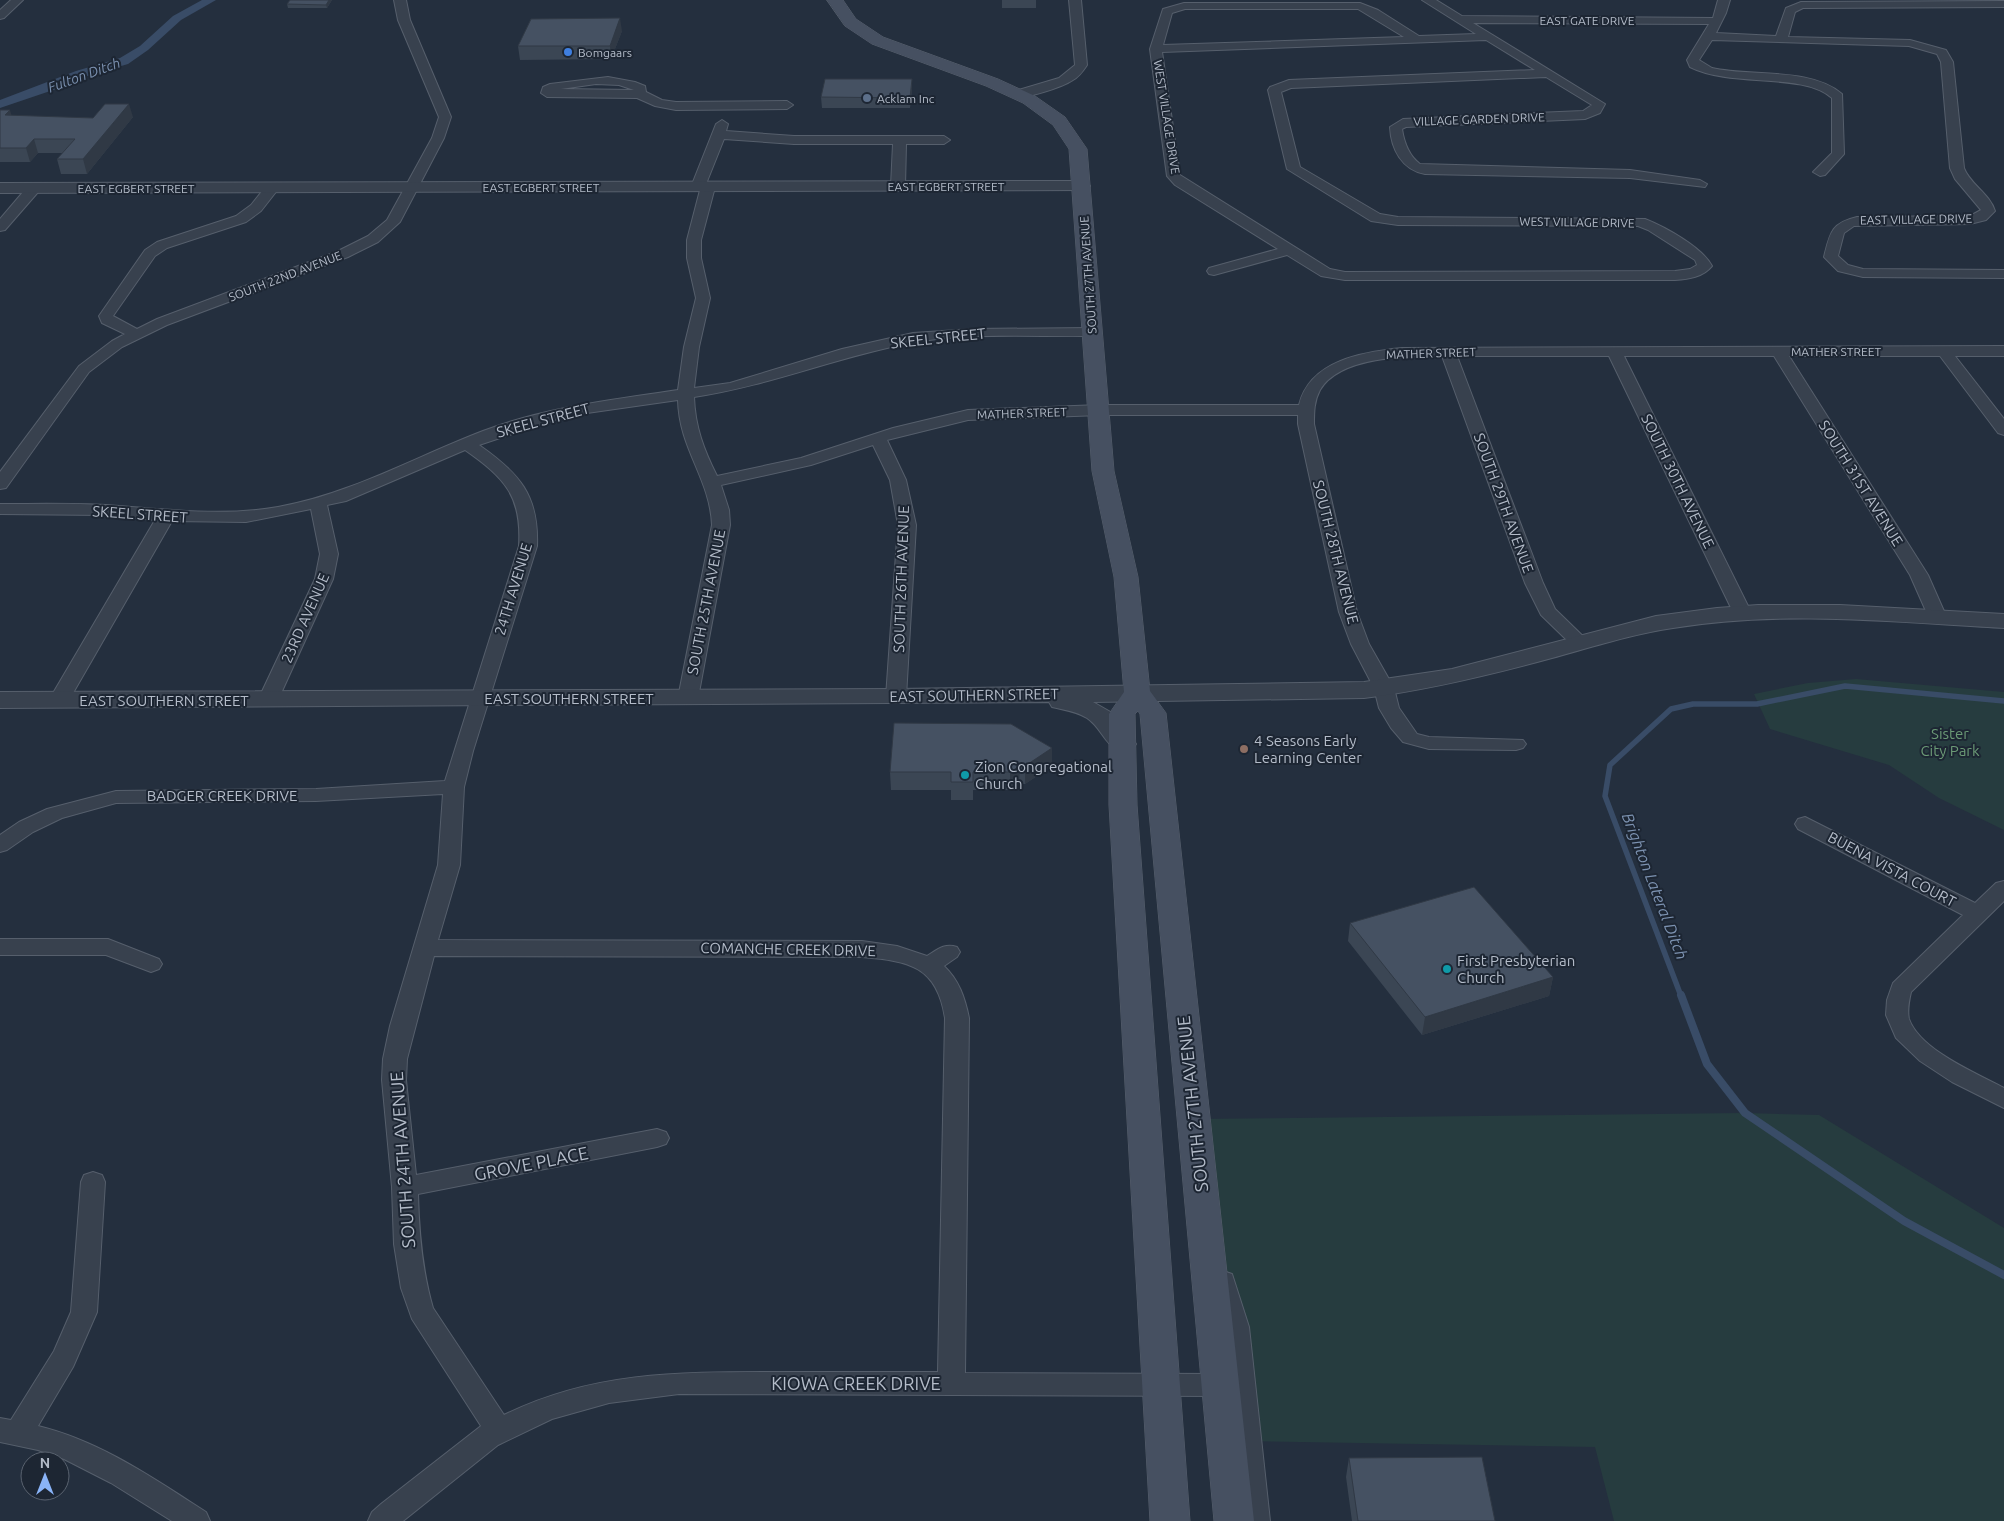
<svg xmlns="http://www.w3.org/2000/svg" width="2004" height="1521" viewBox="0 0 2004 1521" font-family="Ubuntu,sans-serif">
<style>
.green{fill:#263c3f}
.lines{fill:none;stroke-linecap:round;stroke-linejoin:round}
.stream-far1{stroke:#394c67;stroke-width:5.5}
.stream{stroke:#394c67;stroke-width:8}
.canal{fill:#394c67;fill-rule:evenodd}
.minor-casing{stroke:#565f6c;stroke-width:2}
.tertiary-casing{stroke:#565f6c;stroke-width:2}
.secondary-casing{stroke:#565f6c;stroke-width:1}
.minor{fill:#38414e;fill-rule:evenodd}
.tertiary{fill:#38414e;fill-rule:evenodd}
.secondary{fill:#465061;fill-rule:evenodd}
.wall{fill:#3b4654}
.shaded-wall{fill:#303945}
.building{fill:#455162;stroke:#303945}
.shop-dot{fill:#3f7fe0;stroke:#1d2633;stroke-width:2}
.service-dot{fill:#5c6f8a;stroke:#1d2633;stroke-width:2}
.education-dot{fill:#8d6e63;stroke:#1d2633;stroke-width:2}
.culture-dot{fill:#0f9aa8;stroke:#1d2633;stroke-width:2}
.labels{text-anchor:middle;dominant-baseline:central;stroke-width:4;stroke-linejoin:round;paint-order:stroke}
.far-street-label{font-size:12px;fill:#b4bcc9;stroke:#1d2633}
.far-poi-label{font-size:12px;fill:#b4bcc9;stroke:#1d2633;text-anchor:start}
.far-water-label{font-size:14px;font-style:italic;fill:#7c92b1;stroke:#1d2633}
.street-label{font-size:15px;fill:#b4bcc9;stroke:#1d2633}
.park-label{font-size:15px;fill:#6b9a76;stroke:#1d2633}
.poi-label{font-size:15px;fill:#b4bcc9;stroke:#1d2633;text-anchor:start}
.water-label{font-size:16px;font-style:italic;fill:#7c92b1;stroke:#1d2633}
.near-street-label{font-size:18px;fill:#b4bcc9;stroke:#1d2633}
</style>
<rect width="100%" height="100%" fill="#242f3e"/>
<path class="green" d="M 1856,679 L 2004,692 L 2004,830 L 1939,798 L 1889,765 L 1770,729 L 1754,694 L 1808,683 Z
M 1745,1113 L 1819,1115 L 2004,1228 L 2004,1521 L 1614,1521 L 1595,1447 L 1248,1441 L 1193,1119 Z"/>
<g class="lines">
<path class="stream-far1" d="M 1681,996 L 1605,796 L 1610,765 L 1671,709 L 1693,704 L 1757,704 L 1845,686 L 2004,701"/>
<path class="stream" d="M 1681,995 L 1707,1064 L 1745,1113 L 1904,1221 L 2004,1275"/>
<path class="canal" d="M 202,0 L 216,0 L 181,20 L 148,50 L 128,64 L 84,77 L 62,87 L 0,108 L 0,100 L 76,71 L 120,58 L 140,46 L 173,16 Z"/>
<defs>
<path id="minor" d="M 11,0 L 23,0 L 4,18 L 0,19 L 0,10 Z
M 394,0 L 406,0 L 410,20 L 451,117 L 444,138 L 400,222 L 378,242 L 348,257 L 167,325 L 122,347 L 89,372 L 6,488 L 0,489 L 0,472 L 79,366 L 112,341 L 125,334 L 102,323 L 99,316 L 145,250 L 157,242 L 236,216 L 251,205 L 267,185 L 277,185 L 279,188 L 261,211 L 246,222 L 167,248 L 155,256 L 113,316 L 137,329 L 157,319 L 338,251 L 368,236 L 387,220 L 432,138 L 439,117 L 398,20 Z
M 1069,0 L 1081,0 L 1087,65 C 1083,71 1080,76 1073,80 C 1063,87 1026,99 1015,97 L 1013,94 L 1015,91 L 1059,78 L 1075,65 Z
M 1422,0 L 1436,0 L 1462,16 L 1713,18 L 1718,0 L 1730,0 L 1726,13 L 1716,33 L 1776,36 L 1786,8 L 1801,2 L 2004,1 L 2004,7 L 1803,8 L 1795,12 L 1788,37 L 1910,40 L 1946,50 L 1953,62 L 1964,168 C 1970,184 1990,194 1995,211 L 1986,220 L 1970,224 L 1854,226 L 1844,233 L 1838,256 L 1848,265 L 1863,269 L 2004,270 L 2004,278 L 1863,277 L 1838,271 L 1824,257 C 1830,233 1831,223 1857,217 L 1970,216 L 1981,210 L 1955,179 L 1950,168 L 1941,62 L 1937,54 L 1909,46 L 1712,40 L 1699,60 L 1712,68 C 1751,77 1811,67 1842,94 L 1844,154 L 1825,175 L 1820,176 L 1813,172 L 1832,153 L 1832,98 C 1803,72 1732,88 1690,67 L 1687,60 L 1709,24 L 1473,23 L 1605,104 L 1600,113 L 1585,119 L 1406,127 L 1402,129 C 1404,142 1409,156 1420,164 L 1630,170 L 1700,180 L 1707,184 L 1705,187 L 1630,178 L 1425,174 C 1402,170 1391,149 1390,127 L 1403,119 L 1583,111 L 1592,105 L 1546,77 L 1291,88 L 1281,92 L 1300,167 L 1380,214 L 1398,217 L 1645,219 C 1665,227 1702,247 1712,266 C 1703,277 1689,279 1675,280 L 1345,280 L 1321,276 L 1287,255 L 1214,275 L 1209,274 L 1207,271 L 1209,268 L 1278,249 L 1175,185 L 1167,176 L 1150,49 L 1163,9 L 1184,3 L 1360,3 L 1378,10 L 1419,36 L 1476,34 ZM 1185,9 L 1358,9 L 1404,37 L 1163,45 L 1172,13 ZM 1486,40 L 1535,70 L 1289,80 L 1270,87 L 1268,90 L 1287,169 L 1371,221 L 1398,225 L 1638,226 L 1648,230 L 1695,260 L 1697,265 L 1690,269 L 1675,271 L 1345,272 L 1330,269 L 1180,175 L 1162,52 Z
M 608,77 L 635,82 L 645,86 L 646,92 L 662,100 L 676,102 L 787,101 L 793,105 L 787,109 L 676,110 L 655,106 L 637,98 L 547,97 L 541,93 L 543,87 L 550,84 ZM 596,84 L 619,85 L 634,90 L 561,89 Z
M 722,120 L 728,124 L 726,131 L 794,136 L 944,136 L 950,140 L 944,144 L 906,144 L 905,186 L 898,190 L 891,186 L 893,144 L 794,144 L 724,139 L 706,184 L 713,184 L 715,187 L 701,240 L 701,258 L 710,298 L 699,347 L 694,388 L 730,383 L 842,349 L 913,333 L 973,329 L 1092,328 L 1099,332 L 1092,336 C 1033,337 969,332 910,343 C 837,357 768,386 694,397 C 695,427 704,450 717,476 L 801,458 L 893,428 L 968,410 L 1100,405 L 1299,405 C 1310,360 1363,352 1402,348 L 2004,346 L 2004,356 L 1955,356 L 2004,419 L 2004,435 L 1998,433 L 1940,356 L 1789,356 L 1928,575 L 1947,618 L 1944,622 L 1932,622 L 1929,618 L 1910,575 L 1774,356 L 1624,356 L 1751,612 L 1748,616 L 1736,616 L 1733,612 L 1609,356 L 1457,356 L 1543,583 L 1555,609 L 1590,643 L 1588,647 L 1574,647 L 1541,615 L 1525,583 L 1442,356 C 1408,356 1340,356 1320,390 C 1314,401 1314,412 1314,424 L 1357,612 L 1369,644 L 1394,688 L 1399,708 L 1417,734 L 1429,737 L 1523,740 L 1526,744 L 1523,748 L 1516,750 L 1429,749 L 1403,742 L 1391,728 L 1379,708 L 1374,688 L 1351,644 L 1339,612 L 1298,424 L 1298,415 L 1100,415 L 968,420 L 887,440 L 906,480 L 916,525 L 906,697 L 903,701 L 889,701 L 886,697 L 898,525 L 890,480 L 873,445 L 811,465 L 721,485 L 729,510 L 730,525 L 698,698 L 695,702 L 681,702 L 678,698 L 712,525 C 710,478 679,449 678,400 L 566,416 L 479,445 C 519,473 539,495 537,546 L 473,751 L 464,787 L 460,865 L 438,940 L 862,941 L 897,946 L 927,956 C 938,949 945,943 957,947 L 960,952 L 957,957 L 944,966 C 959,980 965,998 969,1018 L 965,1373 L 1220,1374 L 1227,1376 L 1223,1327 L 1210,1281 L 1214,1274 L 1223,1271 L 1232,1274 L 1249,1327 L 1270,1521 L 1242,1521 L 1229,1393 L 1220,1396 L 679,1394 L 609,1403 L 552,1419 L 498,1445 L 403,1521 L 368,1521 L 372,1512 L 381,1504 L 481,1426 L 412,1319 L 401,1288 L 394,1244 L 392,1187 L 382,1080 L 383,1059 L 390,1026 L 438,865 L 443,794 L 316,801 L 116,803 L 62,818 L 33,832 L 7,850 L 0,852 L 0,835 L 19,822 L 47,809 L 116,791 L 316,789 L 445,781 L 519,546 C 522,496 505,478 465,450 L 346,501 L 327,505 L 338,554 L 333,579 L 278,700 L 275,704 L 261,704 L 258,700 L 315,579 L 320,554 L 311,509 L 246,522 L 172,521 L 69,700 L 66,704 L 52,704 L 49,700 L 155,520 L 104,515 L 0,514 L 0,504 C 35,504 71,503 106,505 C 164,509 220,517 278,507 C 351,494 415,457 483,431 C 546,407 612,400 678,390 L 684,347 L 696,298 L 687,258 L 687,240 L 700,190 L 693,190 L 691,187 L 716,124 ZM 434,956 L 862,957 C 909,961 937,966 945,1018 L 938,1372 C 882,1372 826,1372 771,1372 C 677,1372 591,1372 504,1415 L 433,1308 C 422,1270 419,1233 418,1194 L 657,1147 L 666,1144 L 669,1138 L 666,1132 L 657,1129 L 416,1175 L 406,1080 L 407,1059 Z
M 34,184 L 41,188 L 39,191 L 5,230 L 0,231 L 0,219 L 29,185 Z
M 1805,817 L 1975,903 L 1996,883 L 2004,881 L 2004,901 L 1911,992 C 1909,1001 1907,1010 1909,1019 C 1920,1050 1976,1073 2004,1088 L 2004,1108 L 1952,1082 L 1920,1061 L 1896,1038 L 1886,1015 L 1887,1000 L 1893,983 L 1963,915 L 1798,829 L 1795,824 L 1798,819 Z
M 0,939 L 108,939 L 159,959 L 162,964 L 159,969 L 151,972 L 106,955 L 0,955 Z
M 93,1172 L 102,1175 L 105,1182 L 97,1312 L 73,1367 L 38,1426 C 100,1441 153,1478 206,1512 L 210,1521 L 172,1521 L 111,1483 L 64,1459 L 38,1450 L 0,1442 L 0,1418 L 11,1420 L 54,1351 L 71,1312 L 81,1182 L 84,1175 Z"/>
<path id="tertiary" d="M 1081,181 L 1087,182 L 1090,186 L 1087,190 L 0,193 L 0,183 Z
M 1758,605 L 1840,605 L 2004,614 L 2004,628 C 1894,622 1782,610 1673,628 C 1632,634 1592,647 1552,658 C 1490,675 1428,690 1364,698 L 1093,702 L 1114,714 L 1136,744 L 1132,750 C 1107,756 1105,730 1087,718 C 1076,711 1064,710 1052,707 L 1049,702 L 0,708 L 0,692 L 896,689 L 1364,682 L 1452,669 L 1656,616 L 1717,608 Z"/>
<path id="secondary" d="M 827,0 L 843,0 L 856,19 L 883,37 L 998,79 L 1035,96 L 1065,117 L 1087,149 L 1114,471 L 1138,577 L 1150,691 L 1166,713 L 1254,1521 L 1214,1521 L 1140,714 L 1138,711 L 1135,714 L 1137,805 L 1190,1521 L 1150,1521 L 1109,805 L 1109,714 L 1124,692 L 1114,577 L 1092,471 L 1069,149 L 1053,125 L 1023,103 L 986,86 L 872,44 L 845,26 Z"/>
</defs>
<use href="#minor" class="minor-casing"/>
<use href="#tertiary" class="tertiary-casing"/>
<use href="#secondary" class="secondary-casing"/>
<use href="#minor" class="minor"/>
<use href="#tertiary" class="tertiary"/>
<use href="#secondary" class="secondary"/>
</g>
<path class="wall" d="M 332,0 L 327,8 L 288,8 L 287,4 Z
M 1002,0 L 1036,0 L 1036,8 L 1002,8 Z
M 622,31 L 611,59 L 520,60 L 518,46 Z
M 912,79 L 912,89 L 910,108 L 822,108 L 821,97 Z
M 0,110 L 12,116 L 93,118 L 133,117 L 87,174 L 61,174 L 57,159 L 63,153 L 38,153 L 30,162 L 0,162 Z
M 1052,748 L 1052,766 L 1025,784 L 1019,784 L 1010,790 L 973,790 L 973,800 L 951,800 L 951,790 L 891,790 L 890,772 Z
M 1350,923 L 1553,977 L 1549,996 L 1422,1035 L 1348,941 Z
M 1349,1458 L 1495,1521 L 1352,1521 L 1346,1477 Z"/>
<path class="shaded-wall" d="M 329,0 L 332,0 L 327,8 L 326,5 Z
M 620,18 L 622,31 L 611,59 L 610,46 Z
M 912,79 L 912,89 L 910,108 L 910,98 Z
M 129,104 L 133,117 L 87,174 L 83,159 Z
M 10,110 L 14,124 L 5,115 Z
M 34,139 L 38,153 L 30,162 L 26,148 Z
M 1052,748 L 1052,766 L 1025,784 L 1025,766 Z
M 1020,766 L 1019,784 L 1010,790 L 1010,772 Z
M 1553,977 L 1549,996 L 1422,1035 L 1425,1017 Z"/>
<path class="building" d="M 290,0 L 329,0 L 326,5 L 287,4 Z
M 620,18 L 610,46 L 518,46 L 531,19 Z
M 825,79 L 912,79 L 910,98 L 821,97 Z
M 105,104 L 129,104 L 83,159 L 57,159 L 75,139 L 34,139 L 26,148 L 0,148 L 0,110 L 10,110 L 5,115 L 93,118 Z
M 894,723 L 1011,724 L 1052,748 L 1025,766 L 1020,766 L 1010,772 L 973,772 L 973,782 L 951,782 L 951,772 L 890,772 Z
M 1474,887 L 1553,977 L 1425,1017 L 1350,923 Z
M 1482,1457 L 1495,1521 L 1358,1521 L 1349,1458 Z"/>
<circle class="shop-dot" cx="568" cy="52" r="5"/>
<circle class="service-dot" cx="867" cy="98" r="5"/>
<circle class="education-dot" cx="1244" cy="749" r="5"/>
<g class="culture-dot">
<circle cx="965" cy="775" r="5"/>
<circle cx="1447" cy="969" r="5"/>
</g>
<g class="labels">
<g class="far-street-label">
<text x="1587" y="20">EAST GATE DRIVE</text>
<text transform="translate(1167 117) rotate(81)">WEST VILLAGE DRIVE</text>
<text transform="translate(1479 119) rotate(-2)">VILLAGE GARDEN DRIVE</text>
<text x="946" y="186">EAST EGBERT STREET</text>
<text x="541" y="187">EAST EGBERT STREET</text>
<text x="136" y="188">EAST EGBERT STREET</text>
<text transform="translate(1916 219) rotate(-1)">EAST VILLAGE DRIVE</text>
<text transform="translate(1577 222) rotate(1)">WEST VILLAGE DRIVE</text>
<text transform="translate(1088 275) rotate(-94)">SOUTH 27TH AVENUE</text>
<text transform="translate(285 276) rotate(-21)">SOUTH 22ND AVENUE</text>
<text x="1836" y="351">MATHER STREET</text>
<text transform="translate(1431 353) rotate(-2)">MATHER STREET</text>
<text transform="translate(1022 413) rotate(-2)">MATHER STREET</text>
</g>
<g class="far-poi-label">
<text x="578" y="52">Bomgaars</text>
<text x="877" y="98">Acklam Inc</text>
</g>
<g class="far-water-label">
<text transform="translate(84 75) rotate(-20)">Fulton Ditch</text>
</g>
<g class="street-label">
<text transform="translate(938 338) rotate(-6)">SKEEL STREET</text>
<text transform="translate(543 420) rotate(-15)">SKEEL STREET</text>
<text transform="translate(1678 481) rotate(64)">SOUTH 30TH AVENUE</text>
<text transform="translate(1861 483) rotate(58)">SOUTH 31ST AVENUE</text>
<text transform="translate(1504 503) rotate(70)">SOUTH 29TH AVENUE</text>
<text transform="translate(140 514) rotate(4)">SKEEL STREET</text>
<text transform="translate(1336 552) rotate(76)">SOUTH 28TH AVENUE</text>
<text transform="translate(901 579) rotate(-88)">SOUTH 26TH AVENUE</text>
<text transform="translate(513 589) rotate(-73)">24TH AVENUE</text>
<text transform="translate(706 602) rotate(-79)">SOUTH 25TH AVENUE</text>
<text transform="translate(305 618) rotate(-66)">23RD AVENUE</text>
<text transform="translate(974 695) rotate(-1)">EAST SOUTHERN STREET</text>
<text x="569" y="698">EAST SOUTHERN STREET</text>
<text x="164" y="700">EAST SOUTHERN STREET</text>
<text x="222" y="795">BADGER CREEK DRIVE</text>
<text transform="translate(1892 869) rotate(28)">BUENA VISTA COURT</text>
<text transform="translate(788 949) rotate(1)">COMANCHE CREEK DRIVE</text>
</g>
<g class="park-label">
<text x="1950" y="733">Sister<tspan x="1950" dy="17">City Park</tspan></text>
</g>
<g class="poi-label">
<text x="1254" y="740">4 Seasons Early<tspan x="1254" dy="17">Learning Center</tspan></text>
<text x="975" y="766">Zion Congregational<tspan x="975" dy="17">Church</tspan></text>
<text x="1457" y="960">First Presbyterian<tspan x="1457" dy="17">Church</tspan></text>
</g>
<g class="water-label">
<text transform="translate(1655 886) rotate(69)">Brighton Lateral Ditch</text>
</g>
<g class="near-street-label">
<text transform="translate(1192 1104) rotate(-96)">SOUTH 27TH AVENUE</text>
<text transform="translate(402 1160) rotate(-94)">SOUTH 24TH AVENUE</text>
<text transform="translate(531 1163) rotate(-11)">GROVE PLACE</text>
<text x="856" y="1383">KIOWA CREEK DRIVE</text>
</g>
</g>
<g transform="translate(45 1476)"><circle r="24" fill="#1d2633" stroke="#59626f"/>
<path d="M0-4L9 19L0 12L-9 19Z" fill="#8ab4f8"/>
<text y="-8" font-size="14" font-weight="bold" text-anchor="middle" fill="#b4bcc9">N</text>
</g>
</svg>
